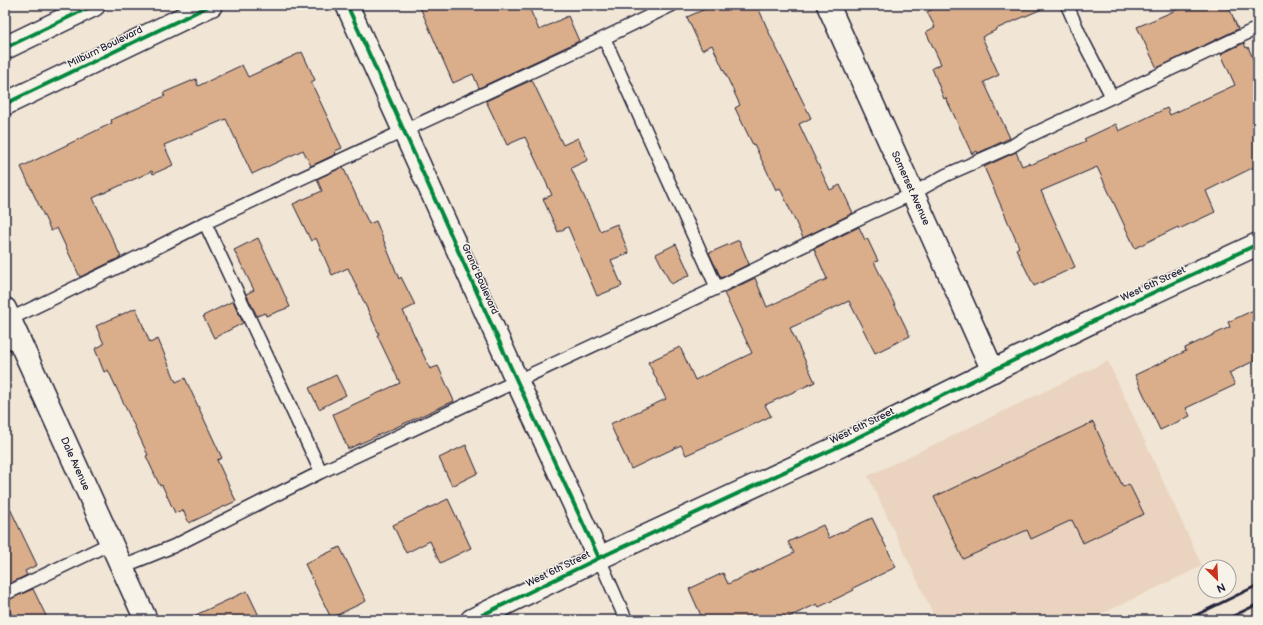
<svg xmlns="http://www.w3.org/2000/svg" width="1263" height="625" viewBox="0 0 1263 625" font-family="'Balsamiq Sans',sans-serif">
<style>
.built{fill:#ead4bf}
.building{fill:#daae8b;stroke:#22223b}
.lines{fill:none;stroke-linecap:round;stroke-linejoin:round}
.service-casing{stroke:#22223b;stroke-width:15}
.minor-casing{stroke:#22223b;stroke-width:25}
.tertiary-casing{stroke:#22223b;stroke-width:25}
.service{stroke:#f7f3e8;stroke-width:12}
.minor{stroke:#f7f3e8;stroke-width:22}
.tertiary{stroke:#f7f3e8;stroke-width:22}
.rail{stroke:#22223b;stroke-width:3}
.cycleway-casing{stroke:#f7f3e8;stroke-width:6}
.cycleway{stroke:#00873e;stroke-width:4}
.labels{text-anchor:middle;dominant-baseline:central;stroke-width:3;stroke-linejoin:round;paint-order:stroke}
.street-label{font-size:10px;fill:#22223b;stroke:#f7f3e8}
</style>
<rect width="100%" height="100%" fill="#f1e5d5"/>
<filter id="ink" filterUnits="userSpaceOnUse"><feTurbulence type="fractalNoise" baseFrequency=".025" numOctaves="2"/><feDisplacementMap in="SourceGraphic" scale="8" xChannelSelector="R" yChannelSelector="G"/><feConvolveMatrix kernelMatrix="1 2 1 2 8 2 1 2 1" color-interpolation-filters="sRGB"/></filter>
<g filter="url(#ink)">
<path class="built" d="M 1108,361 L 1202,566 L 1089,620 L 936,620 L 868,476 Z"/>
<path class="building" d="M 419,5 L 528,5 L 539,30 L 568,16 L 579,41 L 479,88 L 473,74 L 453,83 Z
M 714,5 L 757,5 L 771,37 L 811,118 L 799,124 L 830,190 L 840,185 L 853,213 L 803,238 L 780,188 L 776,190 L 754,144 L 753,145 L 735,108 L 740,105 L 712,45 L 702,50 L 687,17 Z
M 942,5 L 1051,5 L 996,29 L 996,30 L 982,37 L 999,75 L 984,82 L 1010,138 L 978,153 L 977,151 L 972,154 L 946,98 L 944,99 L 932,68 L 941,64 L 926,32 L 935,27 L 927,12 Z
M 1188,5 L 1228,5 L 1238,29 L 1157,68 L 1137,27 Z
M 1244,43 L 1246,48 L 1248,47 L 1258,70 L 1258,165 L 1206,191 L 1215,212 L 1179,229 L 1178,227 L 1135,248 L 1097,167 L 1041,191 L 1075,267 L 1034,286 L 1016,249 L 1019,247 L 984,167 L 1016,152 L 1022,166 L 1029,163 L 1030,165 L 1086,141 L 1084,139 L 1116,124 L 1119,131 L 1167,108 L 1170,115 L 1235,85 L 1221,54 Z
M 302,52 L 315,80 L 311,82 L 342,148 L 335,151 L 336,154 L 311,166 L 303,150 L 252,174 L 226,119 L 164,145 L 173,165 L 153,174 L 152,171 L 93,198 L 121,257 L 80,277 L 57,228 L 51,231 L 21,167 L 112,123 L 111,120 L 165,96 L 163,93 L 196,79 L 198,86 L 242,65 L 248,77 Z
M 532,80 L 563,145 L 578,138 L 588,160 L 571,168 L 600,231 L 617,224 L 629,253 L 611,260 L 622,286 L 597,296 L 568,227 L 558,232 L 543,199 L 552,195 L 525,137 L 507,145 L 486,101 Z
M 343,167 L 369,224 L 376,221 L 399,279 L 401,277 L 415,305 L 403,311 L 430,369 L 438,366 L 454,401 L 348,449 L 333,414 L 400,383 L 377,335 L 379,334 L 348,268 L 332,275 L 316,238 L 311,241 L 293,204 L 322,191 L 317,179 Z
M 859,227 L 865,240 L 867,238 L 878,261 L 874,262 L 910,336 L 875,353 L 849,301 L 790,328 L 815,382 L 765,405 L 771,416 L 740,431 L 686,455 L 681,445 L 631,469 L 610,424 L 666,399 L 648,362 L 680,347 L 695,380 L 752,353 L 724,293 L 755,278 L 767,307 L 827,279 L 814,249 Z
M 258,238 L 278,280 L 290,307 L 266,316 L 265,313 L 257,316 L 246,294 L 254,290 L 234,250 Z
M 739,240 L 749,264 L 721,278 L 709,253 Z
M 676,244 L 690,275 L 671,284 L 656,254 Z
M 233,301 L 243,323 L 214,338 L 203,316 Z
M 136,308 L 150,343 L 158,339 L 176,382 L 185,378 L 222,458 L 217,460 L 236,501 L 189,523 L 183,510 L 175,513 L 162,485 L 160,486 L 146,456 L 148,455 L 108,370 L 104,372 L 95,349 L 104,344 L 96,326 Z
M 1258,308 L 1258,359 L 1229,373 L 1235,385 L 1186,408 L 1190,416 L 1160,430 L 1135,375 L 1186,351 L 1185,348 L 1230,327 L 1228,322 Z
M 336,375 L 346,395 L 319,409 L 309,388 Z
M 1093,422 L 1123,487 L 1129,484 L 1144,514 L 1083,543 L 1072,520 L 1031,539 L 1027,530 L 963,559 L 934,497 Z
M 466,445 L 478,473 L 452,486 L 439,458 Z
M 5,498 L 37,565 L 25,571 L 27,575 L 5,586 Z
M 448,499 L 471,548 L 440,563 L 430,541 L 406,553 L 393,525 Z
M 872,518 L 896,567 L 853,588 L 854,590 L 819,607 L 817,604 L 782,620 L 703,620 L 689,589 L 723,573 L 728,584 L 794,553 L 788,542 L 823,525 L 829,538 Z
M 340,547 L 366,601 L 331,618 L 305,564 Z
M 33,589 L 48,620 L 14,620 L 5,601 Z
M 247,591 L 261,620 L 185,620 Z"/>
<g class="lines">
<defs>
<path id="service" d="M 1067,5 L 1081,37 L 1112,97
M 604,38 L 717,288
M 205,223 L 321,472
M 10,319 L 122,265 L 205,223 L 604,38 L 672,5
M 5,344 L 18,337
M 599,558 L 626,620
M 122,567 L 174,546 L 321,472 L 717,288 L 868,214 L 912,194 L 946,175 L 1012,146 L 1023,139 L 1258,28
M 5,594 L 111,543"/>
<g id="minor">
<path d="M 347,5 L 517,381 L 599,558"/>
<path id="s1" d="M 828,5 L 993,371"/>
<path id="s2" d="M 5,309 L 146,620"/>
<path d="M 472,620 L 599,558 L 842,445 L 1122,307 L 1258,244"/>
</g>
<path id="tertiary" d="M 5,48 L 94,5
M 5,104 L 211,5"/>
</defs>
<use href="#service" class="service-casing"/>
<use href="#minor" class="minor-casing"/>
<use href="#tertiary" class="tertiary-casing"/>
<use href="#service" class="service"/>
<use href="#minor" class="minor"/>
<use href="#tertiary" class="tertiary"/>
<path class="rail" d="M 1186,620 L 1258,585
M 1225,620 L 1258,604"/>
<defs>
<path id="cycleway" d="M 347,5 L 517,381 L 599,558
M 5,48 L 94,5
M 5,104 L 211,5
M 472,620 L 599,558 L 842,445 L 1122,307 L 1258,244"/>
</defs>
<use href="#cycleway" class="cycleway-casing"/>
<use href="#cycleway" class="cycleway"/>
</g>
</g>
<g class="labels">
<g class="street-label">
<text transform="translate(105 47) rotate(-26)">Milburn Boulevard</text>
<text stroke="none"><textPath href="#s1" startOffset="201">Somerset Avenue</textPath></text>
<text transform="translate(480 279) rotate(66)">Grand Boulevard</text>
<text transform="translate(1153 284) rotate(-25)">West 6th Street</text>
<text transform="translate(862 426) rotate(-26)">West 6th Street</text>
<text stroke="none"><textPath href="#s2" startOffset="170">Dale Avenue</textPath></text>
<text transform="translate(558 569) rotate(-26)">West 6th Street</text>
</g>
</g>
<rect width="1263" height="625" fill="none" stroke="#f7f3e8" stroke-width="20"/>
<rect x="10" y="10" width="1243" height="605" fill="none" stroke="#22223b" stroke-width="1.5" filter="url(#ink)"/>
<g transform="translate(1217 579) rotate(156)"><circle r="19" fill="#f7f3e8" stroke="#a29fa3"/>
<path d="M0-3L7 15L0 10L-7 15Z" fill="#c8321e"/>
<text y="-6" font-size="11" font-weight="bold" text-anchor="middle" fill="#22223b">N</text>
</g>
</svg>
